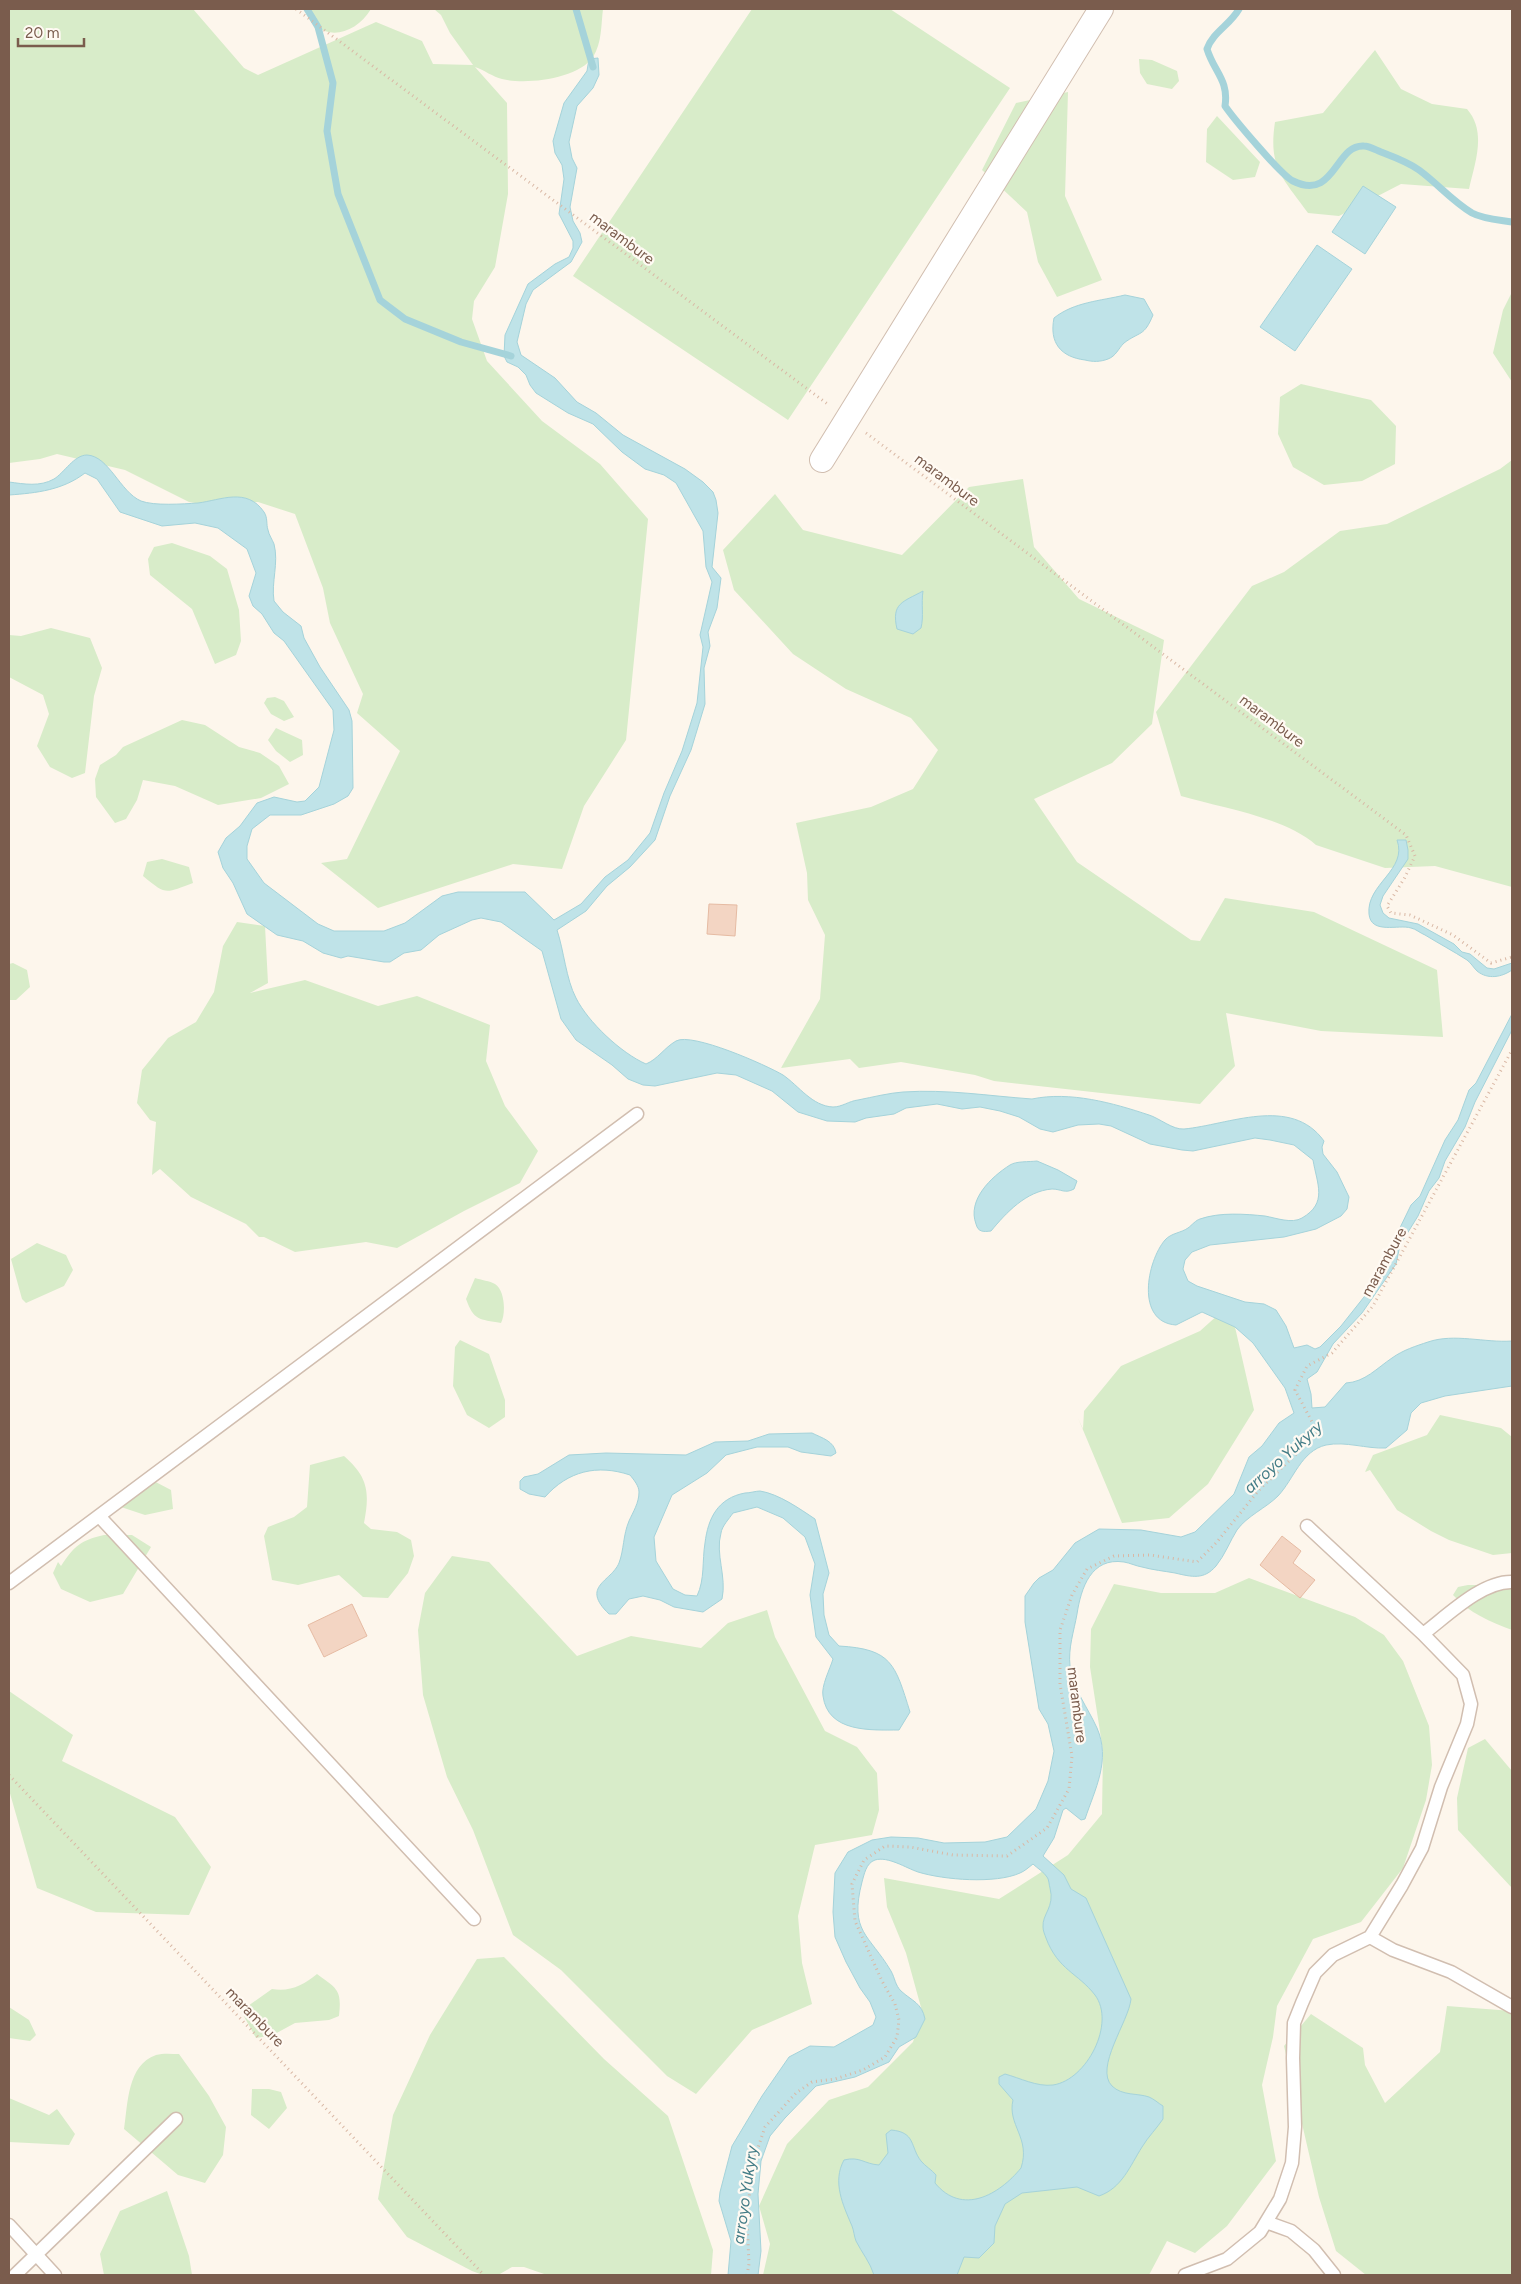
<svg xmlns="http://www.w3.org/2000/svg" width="1521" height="2284" viewBox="0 0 1521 2284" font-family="Figtree,sans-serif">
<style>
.green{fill:#d8ecc9}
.water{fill:#bfe3e8;stroke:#a5d3da}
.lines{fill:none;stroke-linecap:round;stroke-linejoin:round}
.stream{stroke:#a5d3da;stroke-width:7}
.building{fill:#f3d5c3;stroke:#e6bba3}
.service-casing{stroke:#d1beb0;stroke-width:15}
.minor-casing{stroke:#d1beb0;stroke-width:26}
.path{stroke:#d9b8a5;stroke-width:3;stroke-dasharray:1 4;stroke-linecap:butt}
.service{stroke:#fff;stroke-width:12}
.minor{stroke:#fff;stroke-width:24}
.labels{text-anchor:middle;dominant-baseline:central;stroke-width:4.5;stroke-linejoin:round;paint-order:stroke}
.street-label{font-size:15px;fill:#7a5c4d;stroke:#fffaf3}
.water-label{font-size:16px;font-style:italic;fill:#437c86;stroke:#fffaf3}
</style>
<rect width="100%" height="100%" fill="#fdf6ec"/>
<path class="green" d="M 9,9 L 193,9 L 244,68 L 258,75 L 376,22 L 422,41 L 433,64 L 473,65 L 450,33 L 441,15 L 434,9 L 603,9 C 601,25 602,43 593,57 C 578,79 526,85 502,79 C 493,77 484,70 475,67 L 507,103 L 508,194 L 495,267 L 474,301 L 472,319 L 487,361 L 542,421 L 600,464 L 648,519 L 626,740 L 584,806 L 562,869 L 513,864 L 378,908 L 321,863 L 347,859 L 400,751 L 357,713 L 363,694 L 330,623 L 323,588 L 295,514 L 258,502 L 207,505 L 189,502 L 125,470 L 57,454 L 40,459 L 9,463 Z
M 305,9 L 371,9 C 354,37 318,44 305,9 Z
M 752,9 L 890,9 L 1010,88 L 788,420 L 573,276 Z
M 1375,50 L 1401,89 L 1432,104 L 1467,109 C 1487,132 1475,162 1469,189 L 1401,184 L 1339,216 L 1308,213 C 1283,178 1268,168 1275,122 L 1323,113 Z
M 1139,59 L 1152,60 L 1177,71 L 1179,81 L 1172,89 L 1147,84 L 1140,73 Z
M 1068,92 L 1065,196 L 1102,280 L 1057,297 L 1038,262 L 1027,212 L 982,170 L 1016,103 Z
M 1217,116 L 1260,162 L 1255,177 L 1233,180 L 1206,162 L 1207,129 Z
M 1512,292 L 1512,382 L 1493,353 L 1503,310 Z
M 1301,384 L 1371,400 L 1396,426 L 1395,464 L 1362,481 L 1324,485 L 1293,467 L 1278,434 L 1280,397 Z
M 1512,460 L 1512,887 L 1435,866 L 1385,868 L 1316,845 C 1284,817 1222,808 1181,796 L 1156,712 L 1252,586 L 1284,572 L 1340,531 L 1387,524 L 1500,469 Z
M 1023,479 L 1034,547 L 1079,599 L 1164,640 L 1152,724 L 1112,763 L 1034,799 L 1077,862 L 1191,940 L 1200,941 L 1225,898 L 1314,912 L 1437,970 L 1443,1037 L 1321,1031 L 1226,1013 L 1235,1066 L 1200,1104 L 994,1081 L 975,1075 L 901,1062 L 859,1068 L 850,1059 L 781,1068 L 820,999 L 825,935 L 808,900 L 807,873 L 796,823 L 871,807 L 913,789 L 938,750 L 911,718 L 846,689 L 793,654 L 734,590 L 723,550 L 775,494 L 803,530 L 902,555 L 969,487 Z
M 172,543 L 210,556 L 227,569 L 239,610 L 241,641 L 236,655 L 215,664 L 192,609 L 150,575 L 148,559 L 154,547 Z
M 51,628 L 90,638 L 102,668 L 94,696 L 85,773 L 72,778 L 50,767 L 37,746 L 49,714 L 43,695 L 9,677 L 9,635 L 21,636 Z
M 275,697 L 284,701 L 294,717 L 284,721 L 271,714 L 264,703 L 267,698 Z
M 182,720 L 205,725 L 239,747 L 260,753 L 279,766 L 289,784 L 261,798 L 218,805 L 175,786 L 143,780 L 137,800 L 126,819 L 115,823 L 96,797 L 95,779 L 100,765 L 116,755 L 123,747 Z
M 276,728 L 302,740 L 303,755 L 290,762 L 276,751 L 268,740 Z
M 162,859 L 189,867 L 193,883 C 165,893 167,896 143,876 L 147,862 Z
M 237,922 L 265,926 L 268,983 L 250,993 L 305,980 L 378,1006 L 417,996 L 490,1025 L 486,1061 L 505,1106 L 538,1151 L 520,1183 L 464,1211 L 397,1248 L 366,1242 L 295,1252 L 264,1237 L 259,1237 L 246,1224 L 191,1197 L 160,1169 L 152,1175 L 156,1122 L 150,1120 L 137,1103 L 142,1070 L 168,1038 L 196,1022 L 214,992 L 223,946 Z
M 13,963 L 27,970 L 30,987 L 16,1000 L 9,1000 L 9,964 Z
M 37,1243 L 66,1255 L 73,1270 L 64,1286 L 26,1303 L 22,1299 L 11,1259 Z
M 475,1278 C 481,1280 490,1281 495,1284 C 505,1290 506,1314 501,1323 C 479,1319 474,1321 466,1299 Z
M 1219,1314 L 1224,1321 L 1235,1327 L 1254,1410 L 1208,1484 L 1169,1518 L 1122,1523 L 1078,1418 L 1083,1429 L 1084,1411 L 1121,1366 L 1200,1331 Z
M 460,1340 L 489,1354 L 505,1400 L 505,1417 L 489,1428 L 467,1415 L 453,1386 L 455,1347 Z
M 1440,1415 L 1501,1428 L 1512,1437 L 1512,1553 L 1493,1555 L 1449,1540 L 1431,1531 L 1397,1510 L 1370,1470 L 1365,1472 L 1373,1455 L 1427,1435 Z
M 344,1456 C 368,1477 370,1492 364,1523 L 371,1529 L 397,1532 L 411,1540 L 414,1556 L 408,1573 L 388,1598 L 363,1597 L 339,1575 L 298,1585 L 272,1580 L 264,1536 L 268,1527 L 294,1517 L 307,1507 L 310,1465 Z
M 148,1478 L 171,1490 L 173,1509 L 145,1515 L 121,1507 C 125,1485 127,1484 148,1478 Z
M 104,1535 L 132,1535 L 151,1547 L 123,1594 L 90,1602 L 61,1589 L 53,1573 L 58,1562 L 61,1566 C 74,1546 81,1540 104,1535 Z
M 452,1556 L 489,1562 L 577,1656 L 631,1636 L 701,1648 L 728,1623 L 767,1610 L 775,1637 L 825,1731 L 857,1747 L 877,1773 L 879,1810 L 872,1835 L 815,1845 L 798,1916 L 802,1963 L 812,2004 L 752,2030 L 696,2094 L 667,2076 L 561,1970 L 513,1935 L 473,1830 L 447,1777 L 423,1695 L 418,1630 L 425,1593 Z
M 1249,1578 L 1355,1617 L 1384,1635 L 1403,1661 L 1429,1726 L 1432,1765 L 1426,1800 L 1403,1868 L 1361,1922 L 1313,1939 L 1277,2006 L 1273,2037 L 1262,2085 L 1276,2161 L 1227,2226 L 1195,2253 L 1167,2241 L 1149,2275 L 763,2275 L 770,2244 L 759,2206 L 787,2144 L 829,2100 L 868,2087 L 913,2042 L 922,2011 L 906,1953 L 887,1907 L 884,1878 L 999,1899 L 1068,1855 L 1102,1814 L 1103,1751 L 1090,1667 L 1091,1629 L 1114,1584 L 1161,1593 L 1215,1593 Z
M 1468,1585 L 1512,1585 L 1512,1630 C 1491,1622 1469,1613 1453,1595 L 1458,1587 Z
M 9,1691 L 73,1735 L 62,1761 L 175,1817 L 211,1867 L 189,1915 L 96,1912 L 37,1888 L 9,1790 Z
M 1485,1739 L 1512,1771 L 1512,1888 L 1458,1830 L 1457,1798 L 1468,1748 Z
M 504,1957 L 604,2059 L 668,2116 L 713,2250 L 711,2275 L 547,2275 L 524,2267 L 512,2267 L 498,2275 L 483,2275 L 472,2271 L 407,2237 L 378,2199 L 393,2115 L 430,2035 L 477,1959 Z
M 317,1974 C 337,1989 342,1989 339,2016 L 329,2020 L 295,2023 L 273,2035 L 256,2038 L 241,2011 L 272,1989 C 290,1992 304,1985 317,1974 Z
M 1447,2006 L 1512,2011 L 1512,2275 L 1366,2275 L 1336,2251 L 1319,2197 L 1284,2046 L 1311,2014 L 1363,2048 L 1365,2065 L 1385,2103 L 1440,2052 Z
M 9,2007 L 29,2020 L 36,2035 L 30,2041 L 9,2038 Z
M 179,2054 L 209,2096 L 226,2127 L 223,2155 L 205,2183 L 178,2175 L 124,2129 C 128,2104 127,2065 156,2055 C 163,2053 172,2054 179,2054 Z
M 252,2089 L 269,2089 L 281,2092 L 287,2108 L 269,2129 L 251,2115 Z
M 9,2098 L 49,2115 L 57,2109 L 75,2134 L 69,2145 L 9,2142 Z
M 167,2191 L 189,2256 L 192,2275 L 104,2275 L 100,2254 L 120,2211 Z"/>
<path class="water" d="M 598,58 L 599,75 L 593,88 L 577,106 L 569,142 L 572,158 L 577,168 L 570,207 L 573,221 L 580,233 L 582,242 L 571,262 L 533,290 L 526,304 L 517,342 L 521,355 L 555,378 L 577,402 L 596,413 L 623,435 L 685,469 L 703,482 L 713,492 L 716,500 L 718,513 L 712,567 L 721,578 L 717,608 L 708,632 L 710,646 L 704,668 L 705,704 L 691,750 L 670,796 L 655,840 L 630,867 L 607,886 L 586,911 L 557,930 C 564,951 566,979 576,998 C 588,1022 621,1053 646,1064 C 658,1059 664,1048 676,1041 C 692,1032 766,1065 783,1075 C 799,1086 812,1106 833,1107 C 842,1107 849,1101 858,1100 C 873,1097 889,1093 903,1092 C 947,1089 989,1096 1032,1099 C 1070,1091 1113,1103 1149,1115 C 1159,1118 1173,1130 1184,1129 C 1228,1125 1291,1095 1324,1141 L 1322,1147 L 1323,1154 L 1337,1172 L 1349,1197 L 1347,1209 L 1341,1216 L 1316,1229 L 1284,1237 L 1210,1245 L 1192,1252 L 1185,1260 L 1183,1269 L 1188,1281 L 1197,1286 L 1245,1302 L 1264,1304 L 1276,1310 L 1286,1326 L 1294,1348 L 1307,1345 L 1315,1349 L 1320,1347 L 1341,1326 L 1383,1273 L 1394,1249 L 1396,1236 L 1411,1205 L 1420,1196 L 1445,1140 L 1458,1120 L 1469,1090 L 1476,1083 L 1512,1014 L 1512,1030 L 1475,1102 L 1465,1127 L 1445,1161 L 1439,1178 L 1429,1191 L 1418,1216 L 1400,1245 L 1396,1264 L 1362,1313 L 1333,1344 L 1317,1372 L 1307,1379 L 1311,1394 L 1312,1408 L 1325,1407 L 1346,1383 C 1365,1382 1377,1368 1392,1358 C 1403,1350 1416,1346 1428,1342 C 1454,1333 1485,1343 1512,1341 L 1512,1386 L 1445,1396 L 1421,1403 L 1411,1413 L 1407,1430 L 1386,1448 C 1366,1449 1346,1441 1326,1445 C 1301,1451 1294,1479 1278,1496 C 1266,1508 1247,1516 1237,1530 C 1230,1541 1225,1555 1216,1566 C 1204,1580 1192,1577 1175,1573 C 1164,1571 1153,1570 1142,1567 C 1136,1566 1130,1563 1124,1562 C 1091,1557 1081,1588 1077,1614 C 1074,1631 1068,1648 1070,1666 C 1074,1691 1087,1706 1097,1728 C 1111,1760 1095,1789 1085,1819 L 1081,1820 L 1066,1808 L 1063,1810 L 1054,1838 L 1043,1856 L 1064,1875 L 1071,1889 L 1086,1898 L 1131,1999 C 1129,2021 1094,2068 1112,2086 C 1122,2096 1138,2093 1149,2097 C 1154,2099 1158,2103 1163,2106 L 1163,2119 C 1157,2128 1148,2137 1142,2147 C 1130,2166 1122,2188 1099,2196 L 1077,2187 L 1022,2193 L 1005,2204 L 995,2226 L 994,2243 L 979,2258 L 964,2257 L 957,2275 L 874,2275 C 870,2262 862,2253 856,2241 C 854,2236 854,2231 852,2226 C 843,2205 832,2182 844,2160 C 860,2156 864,2164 879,2165 L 888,2153 L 886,2134 L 891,2130 C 916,2132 910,2147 921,2161 C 925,2166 932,2170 936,2175 L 935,2183 C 962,2216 999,2195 1021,2168 C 1031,2138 1007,2125 1013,2100 L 999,2084 L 999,2077 L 1005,2074 C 1020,2078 1037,2087 1053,2085 C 1087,2080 1116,2023 1095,1995 C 1078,1973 1058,1970 1046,1938 C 1045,1935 1043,1931 1043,1927 C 1042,1914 1055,1907 1050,1888 C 1049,1885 1049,1879 1047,1877 C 1044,1872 1037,1868 1033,1864 C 1029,1867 1025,1871 1020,1873 C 996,1884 944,1880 918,1872 C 906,1868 888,1856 875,1860 C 866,1863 864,1875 862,1882 C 849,1932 869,1934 891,1971 C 895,1978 895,1985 901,1991 C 912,2001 922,2003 925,2019 L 916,2037 L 899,2047 L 889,2062 L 855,2077 L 816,2086 L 785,2118 L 770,2136 L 761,2161 L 758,2194 L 761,2251 L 758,2275 L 728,2275 L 731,2241 L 719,2201 L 720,2192 L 732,2146 L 762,2096 L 789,2057 L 810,2046 L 834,2047 L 873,2025 L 876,2017 L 870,2002 L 860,1988 L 846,1962 L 835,1937 L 833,1912 L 835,1873 L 848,1852 L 872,1840 L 891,1837 L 918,1838 L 944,1843 L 985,1842 L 1007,1837 L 1036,1809 L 1048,1781 L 1054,1751 L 1048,1724 L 1039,1709 L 1025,1622 L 1025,1596 L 1034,1583 L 1039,1578 L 1053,1570 L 1075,1543 L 1099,1529 L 1141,1530 L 1181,1537 L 1195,1532 L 1234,1494 L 1249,1457 L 1262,1446 L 1279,1423 L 1294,1413 L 1285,1388 L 1253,1343 L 1235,1327 L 1202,1312 L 1176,1325 C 1135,1322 1147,1261 1165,1240 C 1171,1233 1181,1233 1188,1228 C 1192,1225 1196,1220 1200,1219 C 1220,1212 1245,1214 1265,1216 C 1276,1218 1292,1224 1302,1218 C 1328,1203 1317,1184 1313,1160 L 1294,1145 L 1270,1140 L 1255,1138 L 1193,1151 L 1182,1150 L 1150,1144 L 1111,1126 L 1099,1124 L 1078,1125 L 1053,1132 L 1040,1129 L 1019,1117 L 1000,1111 L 980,1107 L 962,1109 L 937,1104 L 906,1108 L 894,1114 L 866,1118 L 855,1122 L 827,1121 L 798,1112 L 772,1091 L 736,1075 L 717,1073 L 655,1086 L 643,1085 L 628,1079 L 612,1065 L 576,1040 L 561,1019 L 542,951 L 501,922 L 481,918 L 472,920 L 439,935 L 421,950 L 404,953 L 390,962 L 384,962 L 348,956 L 341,958 L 323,953 L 303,941 L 277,935 L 247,914 L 233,883 L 223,868 L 218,852 L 226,838 L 240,826 L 257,803 L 274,797 L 297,802 L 305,801 L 319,787 L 334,730 L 333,710 L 284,641 L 274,633 L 262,614 L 253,606 L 249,596 L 256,573 L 247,549 L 218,528 L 195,523 L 162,526 L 120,512 L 97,479 L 85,473 C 63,490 37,493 9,495 L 9,482 C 24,484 40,487 54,479 C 64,473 74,455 87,455 C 109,456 120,492 141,501 C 154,506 183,504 198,503 C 221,500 247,487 264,512 C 268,518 266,524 268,530 C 269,535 272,539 274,544 C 279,563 271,582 274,601 L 283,612 L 301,626 L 304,638 L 320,667 L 349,710 L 352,721 L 353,788 L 348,796 L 334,804 L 301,815 L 270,815 L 252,829 L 247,846 L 247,859 L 264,883 L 318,924 L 334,931 L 384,931 L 405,923 L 442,896 L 458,892 L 525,892 L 554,920 L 581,904 L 605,877 L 628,860 L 650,833 L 664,793 L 682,751 L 697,703 L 703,647 L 700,635 L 712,582 L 706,567 L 703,531 L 676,483 L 664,475 L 645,469 L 622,452 L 593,424 L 568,413 L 536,393 L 530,385 L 526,375 L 518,367 L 507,362 L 504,356 L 505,335 L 528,284 L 555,264 L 569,257 L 573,248 L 573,241 L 559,214 L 564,179 L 562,165 L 555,153 L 553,141 L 564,103 L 587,71 L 589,59 Z
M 1363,186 L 1396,207 L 1365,254 L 1332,232 Z
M 1317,245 L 1352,269 L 1295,351 L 1260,327 Z
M 1125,295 L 1144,299 L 1153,315 C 1144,337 1140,331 1124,343 C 1118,349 1116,356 1108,359 C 1100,362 1093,362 1085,360 C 1061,357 1049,343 1054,318 C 1074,302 1100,301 1125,295 Z
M 923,591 C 921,604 924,616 921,628 L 913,634 L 897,629 C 891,603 903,602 923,591 Z
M 1397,840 L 1406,840 L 1408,850 L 1408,859 L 1383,896 L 1380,905 L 1383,913 L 1389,918 L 1418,924 L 1454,944 L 1462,952 L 1470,954 L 1487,968 L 1494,969 L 1512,963 L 1512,970 C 1502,977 1488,980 1477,971 C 1473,967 1471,963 1467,960 C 1453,951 1438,943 1425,935 C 1420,933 1416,929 1411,928 C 1399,924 1371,935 1369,914 C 1366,884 1408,870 1397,840 Z
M 1037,1161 L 1058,1170 L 1077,1181 L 1074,1189 C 1065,1194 1061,1189 1052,1189 C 1026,1191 1006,1213 991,1231 C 983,1232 978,1232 976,1224 C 967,1200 991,1177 1010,1165 C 1016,1161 1029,1162 1037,1161 Z
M 812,1433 C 822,1438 834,1441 836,1453 L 831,1456 L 801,1452 L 788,1447 L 757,1447 L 726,1455 L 707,1473 L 672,1495 L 654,1537 L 656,1561 L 673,1589 L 685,1595 L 697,1596 C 705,1579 702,1561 705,1543 C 708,1518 718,1498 745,1493 C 750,1493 756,1491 760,1491 C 779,1494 800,1509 815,1519 L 829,1573 L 823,1594 L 824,1615 L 829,1635 L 839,1646 C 892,1649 895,1664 910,1712 L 899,1730 C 871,1730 828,1733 823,1696 C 821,1686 830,1669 833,1659 L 816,1637 L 810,1595 L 815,1564 L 805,1537 L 783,1518 L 757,1507 L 733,1513 C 729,1519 722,1526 721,1533 C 715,1554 727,1577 722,1599 L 703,1612 L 674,1607 L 660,1600 L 643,1596 L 629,1599 L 616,1614 L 609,1614 C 580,1586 611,1582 619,1563 C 624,1550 623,1535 629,1521 C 633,1512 639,1503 639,1492 C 639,1486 634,1480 630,1475 C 597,1464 568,1471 545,1497 L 529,1494 L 520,1489 L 520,1481 L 524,1477 L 538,1474 L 569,1455 L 606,1453 L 686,1455 L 715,1442 L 748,1441 L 769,1434 Z"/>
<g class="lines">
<path class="stream" d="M 307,9 L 318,27 L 333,83 L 327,131 L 338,194 L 380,300 L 405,319 L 461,342 L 511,356
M 576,9 L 593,67
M 1239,9 C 1230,25 1213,32 1207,49 C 1214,72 1229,80 1225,106 C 1234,119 1281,175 1293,181 C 1335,202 1335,144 1364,146 C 1369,146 1376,150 1381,152 C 1394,157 1408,162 1419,170 C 1437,183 1452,201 1472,213 C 1483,219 1500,220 1512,222"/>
</g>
<path class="building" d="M 709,904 L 737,905 L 735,936 L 707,934 Z
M 1282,1536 L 1301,1551 L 1293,1563 L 1315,1580 L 1300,1598 L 1260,1565 Z
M 352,1604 L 367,1636 L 324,1657 L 308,1625 Z"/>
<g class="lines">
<defs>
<path id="service" d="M 99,1516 L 474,1919
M 9,1583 L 637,1114
M 1423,1634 C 1447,1616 1482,1581 1512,1582
M 1370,1937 L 1393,1950 L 1451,1972 L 1512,2007
M 1266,2222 L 1291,2231 L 1314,2250 L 1334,2275
M 9,2225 L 55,2275
M 15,2275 L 176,2119
M 1185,2275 L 1227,2259 L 1260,2232 L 1280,2199 L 1292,2163 L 1295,2127 L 1293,2058 L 1294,2023 L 1302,2003 L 1315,1973 L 1333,1955 L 1370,1937 L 1402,1885 L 1422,1848 L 1441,1787 L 1467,1724 L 1471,1704 L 1463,1675 L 1423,1634 L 1307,1526"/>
<path id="minor" d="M 822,460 L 1101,9"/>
</defs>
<use href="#service" class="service-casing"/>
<use href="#minor" class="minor-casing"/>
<path class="path" d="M 296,9 L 829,405
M 866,433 L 1406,835 L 1415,856 L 1404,879 L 1387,906 L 1391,913 L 1410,915 L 1453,935 L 1491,963 L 1512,957
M 9,1775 L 484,2275
M 747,2275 L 749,2264 L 747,2220 L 752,2166 L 765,2127 L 796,2093 L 812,2082 L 835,2079 L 863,2070 L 885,2057 L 897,2037 L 899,2020 L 895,2004 L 882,1981 L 855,1921 L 852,1884 L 864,1860 L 885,1846 L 910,1847 L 953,1855 L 1007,1856 L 1047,1828 L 1069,1789 L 1072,1756 L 1060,1684 L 1060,1630 L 1072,1595 L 1087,1569 L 1114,1556 L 1150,1555 L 1197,1562 L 1216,1543 L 1259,1490 L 1318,1433 L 1295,1390 L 1307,1366 L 1332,1353 L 1373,1306 L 1512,1050"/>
<use href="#service" class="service"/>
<use href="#minor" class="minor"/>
</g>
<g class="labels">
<g class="street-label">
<text transform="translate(622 238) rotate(37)">marambure</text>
<text transform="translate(947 480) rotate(37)">marambure</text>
<text transform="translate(1272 721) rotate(37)">marambure</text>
<text transform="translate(1384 1262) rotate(-61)">marambure</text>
<text transform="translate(1077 1705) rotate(83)">marambure</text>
<text transform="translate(255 2017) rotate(46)">marambure</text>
</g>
<g class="water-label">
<text transform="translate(1283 1457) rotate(-42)">arroyo Yukyry</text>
<text transform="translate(745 2195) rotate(-82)">arroyo Yukyry</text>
</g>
</g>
<rect width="1521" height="2284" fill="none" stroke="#7a5c4d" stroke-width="20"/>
<path d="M18 38v8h66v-8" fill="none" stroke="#7a5c4d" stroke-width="2.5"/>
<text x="25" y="38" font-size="15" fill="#7a5c4d" stroke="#fffaf3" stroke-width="4" paint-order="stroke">20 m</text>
</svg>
